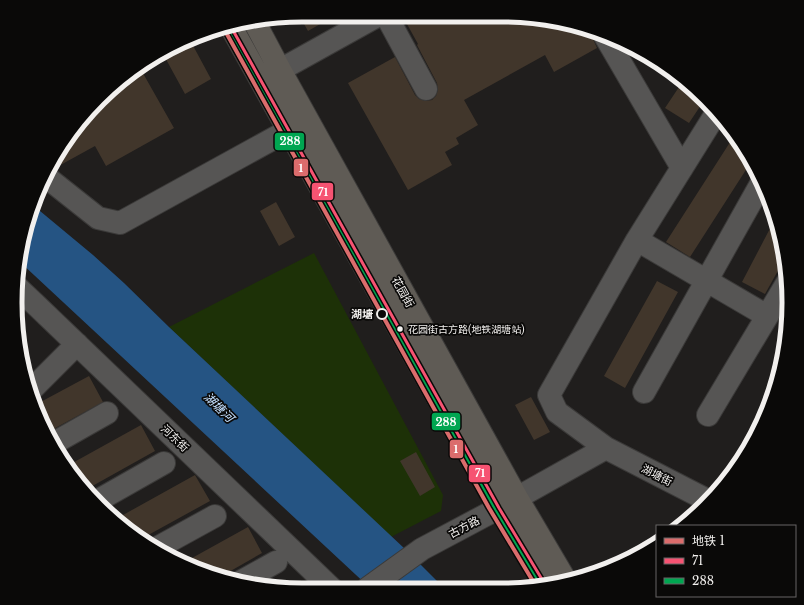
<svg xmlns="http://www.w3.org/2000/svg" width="804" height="605" viewBox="0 0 804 605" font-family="'Libre Baskerville','Noto Sans SC',serif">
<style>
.green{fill:#1d3107}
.water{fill:#255483}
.building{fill:#41362b}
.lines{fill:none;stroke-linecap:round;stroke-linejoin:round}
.minor-casing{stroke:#3b3a39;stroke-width:24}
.major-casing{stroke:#3b3a39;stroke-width:24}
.minor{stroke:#565554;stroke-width:22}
.major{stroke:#5f5b55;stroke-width:22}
.bus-1-casing{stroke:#0a0908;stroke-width:6}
.bus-2-casing{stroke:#0a0908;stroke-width:6}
.bus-1{stroke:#f65372;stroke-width:3}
.bus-2{stroke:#00a651;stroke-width:3}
.metro-1-casing{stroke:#0a0908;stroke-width:7}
.metro-1{stroke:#db6c6c;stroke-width:4}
.stop-dot{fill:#0a0908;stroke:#f2f0ee;stroke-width:2}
.bus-dot{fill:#f2f0ee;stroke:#0a0908;stroke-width:1.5}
.labels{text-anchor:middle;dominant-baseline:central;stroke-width:3.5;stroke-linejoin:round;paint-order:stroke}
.bus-label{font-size:10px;fill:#f2f0ee;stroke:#0a0908;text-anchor:start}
.street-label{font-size:11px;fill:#f2f0ee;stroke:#0a0908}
.stop-label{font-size:11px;font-weight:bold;fill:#f2f0ee;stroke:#0a0908;text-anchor:end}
.water-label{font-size:12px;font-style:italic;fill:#c4e0ff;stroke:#0a0908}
.rim{fill:none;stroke:#f2f0ee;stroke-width:5}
.line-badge{stroke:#0a0908;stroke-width:1.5}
.badge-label{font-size:11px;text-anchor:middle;font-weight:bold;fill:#fff}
</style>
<rect width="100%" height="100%" fill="#201e1d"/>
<path class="green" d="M 314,253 L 443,495 L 441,511 L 391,537 L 169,327 Z"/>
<path class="water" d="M 34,206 L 93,255 L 124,283 L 169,327 L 405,549 L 444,588 L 370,588 L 20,262 L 21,246 Z"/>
<path class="building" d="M 299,15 L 336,15 L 308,31 Z
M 402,15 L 520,16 L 576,25 L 589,30 L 597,48 L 554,72 L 545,55 L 464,100 L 478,125 L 456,138 L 459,144 L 445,152 L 452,165 L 408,190 L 348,83 L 395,57 L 415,95 L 419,99 L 426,101 L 432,100 L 436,96 L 438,90 L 437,83 L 417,45 L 418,44 Z
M 190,40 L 211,79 L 185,94 L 162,52 Z
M 140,68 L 174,128 L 106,166 L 95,146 L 55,168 L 51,165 L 86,113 Z
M 683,81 L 703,102 L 689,123 L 665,108 Z
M 734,136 L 740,143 L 751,162 L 690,257 L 666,242 Z
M 276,202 L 295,237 L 279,246 L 260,211 Z
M 775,219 L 783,246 L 785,258 L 765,294 L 742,282 Z
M 657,281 L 678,292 L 625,388 L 604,376 Z
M 89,376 L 103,402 L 48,432 L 35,405 Z
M 531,397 L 550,432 L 534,440 L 515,405 Z
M 141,425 L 155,451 L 87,489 L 67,466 Z
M 416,452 L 435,487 L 420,496 L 400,461 Z
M 195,475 L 210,501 L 141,539 L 114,520 Z
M 248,527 L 262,553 L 220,577 L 210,575 L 183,563 Z"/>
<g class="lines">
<defs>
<path id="minor" d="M 386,15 L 426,89
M 605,36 L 682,168
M 280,70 L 379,15
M 45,176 L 98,218 L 120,223 L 289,130
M 637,240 L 767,316
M 18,288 L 35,304 L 331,588
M 29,390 L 34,387 L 77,344
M 644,392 L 762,182
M 708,415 L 787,283
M 54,443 L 107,413
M 97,501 L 164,463
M 709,501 L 606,448 L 557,412 L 549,395 L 637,240 L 715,115
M 155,549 L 215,516
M 240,582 L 276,562
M 368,588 L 422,549 L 499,508 L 606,448"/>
<path id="major" d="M 254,21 L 280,70 L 517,498 L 566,581
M 230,25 L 499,508 L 546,586"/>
</defs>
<use href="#minor" class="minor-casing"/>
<use href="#major" class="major-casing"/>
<use href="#minor" class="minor"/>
<use href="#major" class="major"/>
<defs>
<path id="bus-1" d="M 230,25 L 499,508 L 546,586"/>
<path id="bus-2" d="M 226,27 L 495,510 L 541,587"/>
</defs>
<use href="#bus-1" class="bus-1-casing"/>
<use href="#bus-2" class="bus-2-casing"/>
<use href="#bus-1" class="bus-1"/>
<use href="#bus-2" class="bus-2"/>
<defs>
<path id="metro-1" d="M 223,27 L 489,508 L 537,588"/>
</defs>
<use href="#metro-1" class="metro-1-casing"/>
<use href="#metro-1" class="metro-1"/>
</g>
<circle class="stop-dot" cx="382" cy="314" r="5"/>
<circle class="bus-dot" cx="400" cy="329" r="3.5"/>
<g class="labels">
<g class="bus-label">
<text x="408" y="329">花园街古方路(地铁湖塘站)</text>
</g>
<g class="street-label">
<text transform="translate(403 292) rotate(61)">花园街</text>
<text transform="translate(175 438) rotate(44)">河东街</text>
<text transform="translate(657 475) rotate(27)">湖塘街</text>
<text transform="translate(464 527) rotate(-28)">古方路</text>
</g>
<g class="stop-label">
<text x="373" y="314">湖塘</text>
</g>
<g class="water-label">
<text transform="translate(219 407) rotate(44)">湖塘河</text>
</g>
</g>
<path d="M0 0H804V605H0ZM302 22H502A280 280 0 0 1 782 302V303A280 280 0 0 1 502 583H302A280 280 0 0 1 22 303V302A280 280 0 0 1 302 22Z" fill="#0a0908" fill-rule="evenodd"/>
<path class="rim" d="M302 22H502A280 280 0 0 1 782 302V303A280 280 0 0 1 502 583H302A280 280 0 0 1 22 303V302A280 280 0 0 1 302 22Z"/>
<g class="line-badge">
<rect x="274" y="132" width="31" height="19" rx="4" fill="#00a651"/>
<rect x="293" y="158" width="16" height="19" rx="4" fill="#db6c6c"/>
<rect x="311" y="182" width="23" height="19" rx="4" fill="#f65372"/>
<rect x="431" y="412" width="30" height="19" rx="4" fill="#00a651"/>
<rect x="449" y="439" width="15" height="20" rx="4" fill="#db6c6c"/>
<rect x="468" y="464" width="23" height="19" rx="4" fill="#f65372"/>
</g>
<g class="badge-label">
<text x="290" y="145">288</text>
<text x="301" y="172">1</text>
<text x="323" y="196">71</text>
<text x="446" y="426">288</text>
<text x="456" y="453">1</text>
<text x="480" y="477">71</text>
</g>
<rect x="656" y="525" width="140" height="72" fill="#0a0908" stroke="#676564"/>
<rect x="664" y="538" width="20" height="6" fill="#db6c6c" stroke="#676564"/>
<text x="692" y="545" font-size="12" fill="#f2f0ee">地铁 1</text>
<rect x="664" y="558" width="20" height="6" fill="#f65372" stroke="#676564"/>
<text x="692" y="565" font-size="12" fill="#f2f0ee">71</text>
<rect x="664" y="578" width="20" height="6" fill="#00a651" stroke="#676564"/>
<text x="692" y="585" font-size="12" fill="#f2f0ee">288</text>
</svg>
